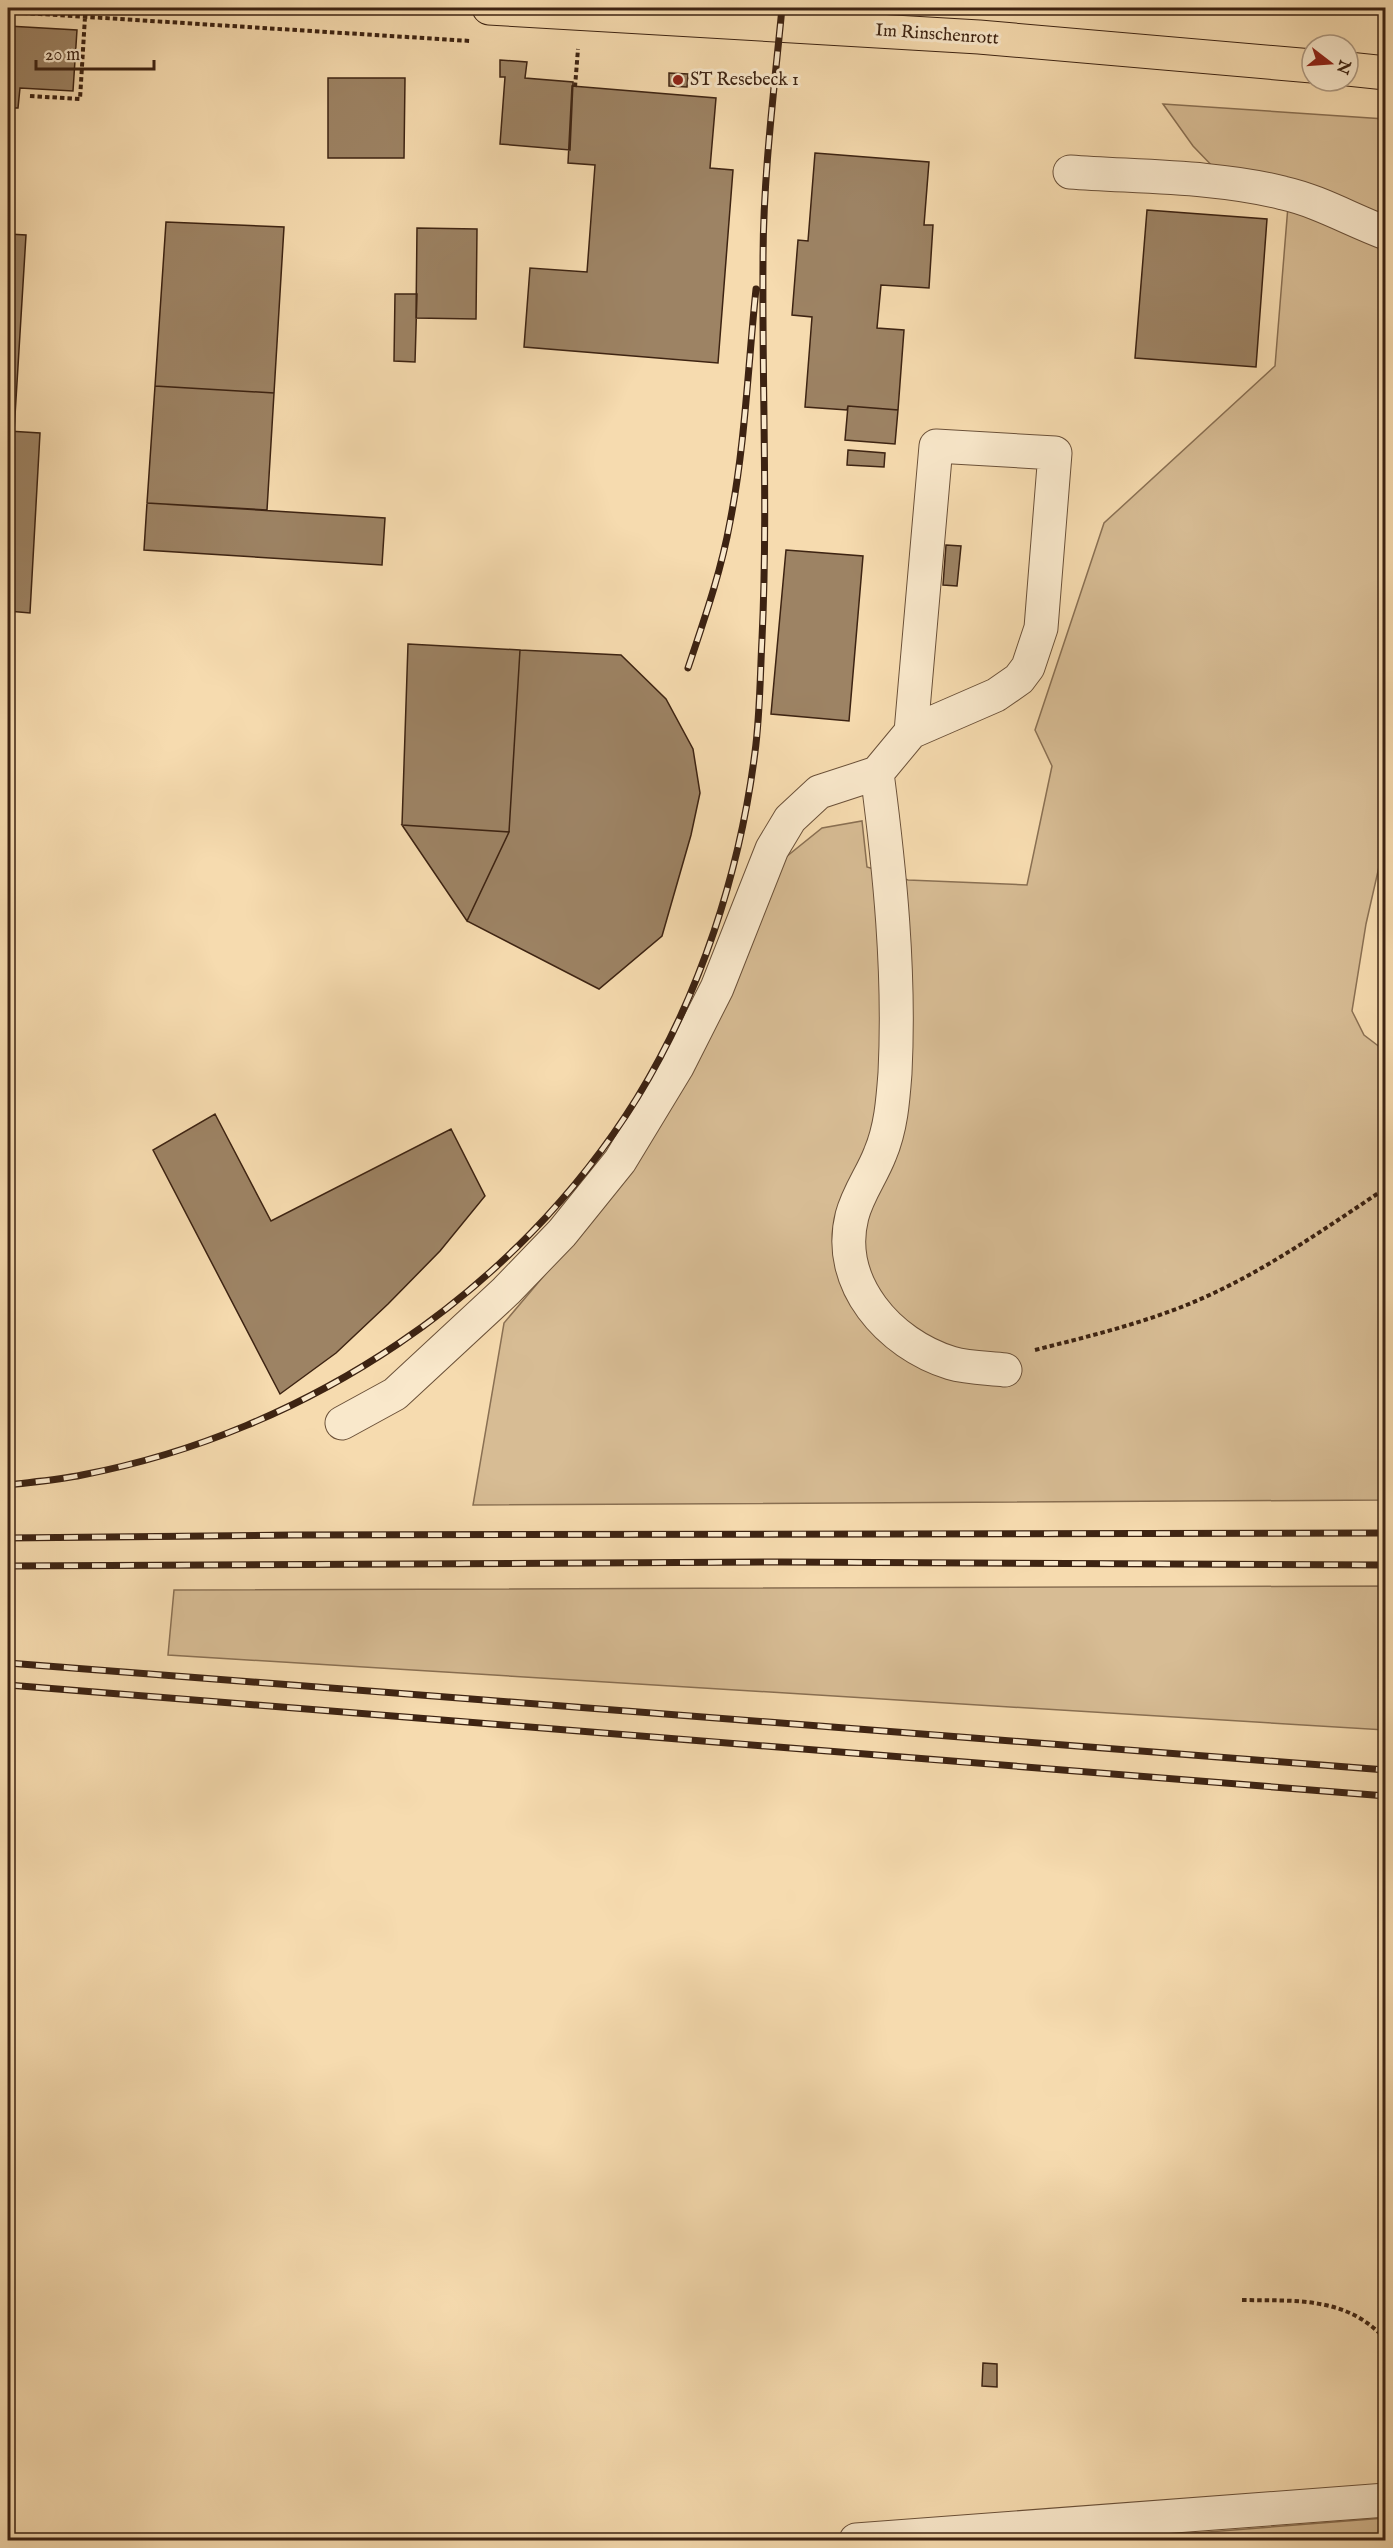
<svg xmlns="http://www.w3.org/2000/svg" width="1393" height="2548" viewBox="0 0 1393 2548" font-family="'IM FELL English',serif">
<style>
.green{fill:#d7bc94;stroke:#8a7053;stroke-width:1.5}
.building{fill:#9d8364;stroke:#3d2312;stroke-width:1.5}
.lines{fill:none;stroke-linecap:round;stroke-linejoin:round}
.minor-casing{stroke:#6b5139;stroke-width:35}
.major-casing{stroke:#3d2312;stroke-width:35}
.path{stroke:#3d2312;stroke-width:4;stroke-dasharray:4.5 3;stroke-linecap:butt}
.minor{stroke:#f9e8cb;stroke-width:33}
.major{stroke:#f6dbaf;stroke-width:33}
.rail-casing{stroke:#3d2312;stroke-width:7}
.rail{stroke:#f9e8cb;stroke-width:4.5;stroke-dasharray:14;stroke-linecap:butt}
.poi-dot{fill:#8f2418;stroke:#f9e8cb;stroke-width:2}
.labels{text-anchor:middle;dominant-baseline:central;stroke-width:6;stroke-linejoin:round;paint-order:stroke}
.street-label{font-size:18px;fill:#3d2312;stroke:#f9e8cb}
.poi-label{font-size:18px;fill:#3d2312;stroke:#f9e8cb;text-anchor:start}
</style>
<rect width="100%" height="100%" fill="#f6dbaf"/>
<filter id="stains"><feTurbulence type="fractalNoise" baseFrequency=".00333" numOctaves="4"/><feColorMatrix values="0 0 0 0 .2 0 0 0 0 .09 0 0 0 0 .02 0 0 0 .5 -.17"/></filter>
<radialGradient id="worn" r=".72"><stop offset=".6" stop-color="#630" stop-opacity="0"/><stop offset="1" stop-color="#630" stop-opacity=".3"/></radialGradient>
<path class="green" d="M 1163,104 L 1385,119 L 1386,836 L 1366,924 L 1352,1011 L 1364,1035 L 1385,1051 L 1385,1500 L 473,1505 L 504,1323 L 553,1265 L 786,857 L 822,828 L 862,821 L 867,867 L 908,880 L 1027,885 L 1052,766 L 1035,730 L 1104,523 L 1275,366 L 1288,206 L 1217,171 L 1193,146 Z
M 1385,1586 L 1385,1730 L 168,1655 L 174,1590 Z
M 1385,2518 L 1385,2534 L 1267,2540 L 1106,2540 Z"/>
<path class="building" d="M 8,26 L 77,30 L 73,91 L 20,88 L 18,108 L 8,108 Z
M 500,60 L 527,62 L 525,78 L 573,82 L 570,150 L 500,144 L 505,77 L 500,77 Z
M 669,73 L 688,74 L 687,87 L 669,86 Z
M 328,78 L 405,78 L 404,158 L 328,158 Z
M 572,86 L 716,98 L 710,168 L 733,170 L 718,363 L 524,347 L 530,268 L 587,272 L 595,165 L 568,163 Z
M 815,153 L 929,162 L 924,225 L 933,225 L 929,288 L 881,285 L 877,328 L 904,330 L 898,410 L 848,406 L 847,410 L 805,407 L 812,317 L 792,315 L 798,240 L 808,241 Z
M 1147,210 L 1267,219 L 1256,367 L 1135,358 Z
M 166,222 L 284,227 L 274,393 L 155,386 Z
M 417,228 L 477,229 L 476,319 L 416,318 Z
M 8,234 L 26,235 L 14,432 L 8,431 Z
M 395,294 L 417,294 L 415,362 L 394,361 Z
M 155,386 L 274,393 L 267,510 L 147,503 Z
M 848,406 L 898,410 L 895,444 L 845,440 Z
M 8,431 L 40,433 L 30,613 L 8,611 Z
M 848,450 L 885,453 L 884,467 L 847,465 Z
M 147,503 L 385,518 L 382,565 L 144,550 Z
M 946,545 L 961,546 L 957,586 L 943,585 Z
M 786,550 L 863,556 L 849,721 L 771,714 Z
M 408,644 L 520,650 L 509,832 L 402,825 Z
M 520,650 L 621,655 L 666,699 L 693,749 L 700,793 L 691,835 L 662,936 L 599,989 L 467,921 L 509,832 Z
M 402,825 L 509,832 L 467,921 Z
M 215,1114 L 271,1221 L 451,1129 L 485,1196 L 440,1251 L 388,1304 L 336,1353 L 280,1394 L 153,1150 Z
M 983,2363 L 997,2364 L 997,2387 L 982,2386 Z"/>
<g class="lines">
<defs>
<path id="minor" d="M 1070,172 C 1138,177 1217,176 1283,193 C 1319,201 1351,220 1386,233
M 911,732 L 936,446 L 1055,453 L 1041,628 L 1028,667 L 1019,679 L 996,695 L 911,732 L 877,773 C 890,872 900,973 895,1073 C 893,1100 891,1128 880,1154 C 872,1175 858,1193 852,1216 C 835,1283 889,1344 951,1363 C 968,1368 988,1368 1005,1370
M 342,1423 L 395,1394 L 506,1291 L 562,1233 L 620,1161 L 677,1067 L 717,988 L 772,849 L 790,819 L 819,792 L 877,773
M 856,2540 L 1386,2500"/>
<path id="major" d="M 489,8 L 979,37 L 1312,66
M 1348,69 L 1386,73"/>
</defs>
<use href="#minor" class="minor-casing"/>
<use href="#major" class="major-casing"/>
<path class="path" d="M 8,12 L 471,41
M 575,87 L 578,49
M 30,96 L 80,99 L 85,17
M 1035,1350 C 1086,1337 1136,1325 1184,1306 C 1257,1277 1321,1231 1386,1188
M 1242,2300 C 1296,2301 1347,2296 1386,2340"/>
<use href="#minor" class="minor"/>
<use href="#major" class="major"/>
<defs>
<path id="rail" d="M 688,668 C 704,620 721,572 730,522 C 745,446 748,366 756,289
M 8,1485 C 32,1482 58,1480 82,1475 C 307,1432 516,1293 637,1098 C 700,995 740,872 755,752 C 760,715 760,677 762,639 C 768,513 762,388 763,262 C 763,177 774,91 782,8
M 8,1538 L 294,1535 L 1386,1533
M 8,1566 L 782,1562 L 1386,1565
M 8,1663 L 1386,1770
M 8,1685 L 1386,1796"/>
</defs>
<use href="#rail" class="rail-casing"/>
<use href="#rail" class="rail"/>
</g>
<circle class="poi-dot" cx="678" cy="80" r="6"/>
<g class="labels">
<g class="street-label">
<text transform="translate(937 35) rotate(4)">Im Rinschenrott</text>
</g>
<g class="poi-label">
<text x="690" y="80">ST Resebeck 1</text>
</g>
</g>
<rect width="1393" height="2548" fill="none" stroke="#f6dbaf" stroke-width="30"/>
<rect x="9" y="9" width="1375" height="2530" fill="none" stroke="#3d2312" stroke-width="3"/>
<rect x="15" y="15" width="1363" height="2518" fill="none" stroke="#3d2312" stroke-width="1.5"/>
<g transform="translate(1330 63) rotate(107)"><circle r="28" fill="#f9e8cb" stroke="#ae9981" stroke-width="1.5"/>
<path d="M0-4.5L10 22L0 15L-10 22Z" fill="#8f2418"/>
<text y="-9" font-size="16" font-weight="bold" text-anchor="middle" fill="#3d2312">N</text>
</g>
<path d="M36 60v9h118v-9" fill="none" stroke="#3d2312" stroke-width="3"/>
<text x="45" y="60" font-size="18" fill="#3d2312" stroke="#f9e8cb" stroke-width="4.5" paint-order="stroke">20 m</text>
<rect width="100%" height="100%" filter="url(#stains)"/>
<rect width="100%" height="100%" fill="url(#worn)"/>
</svg>
